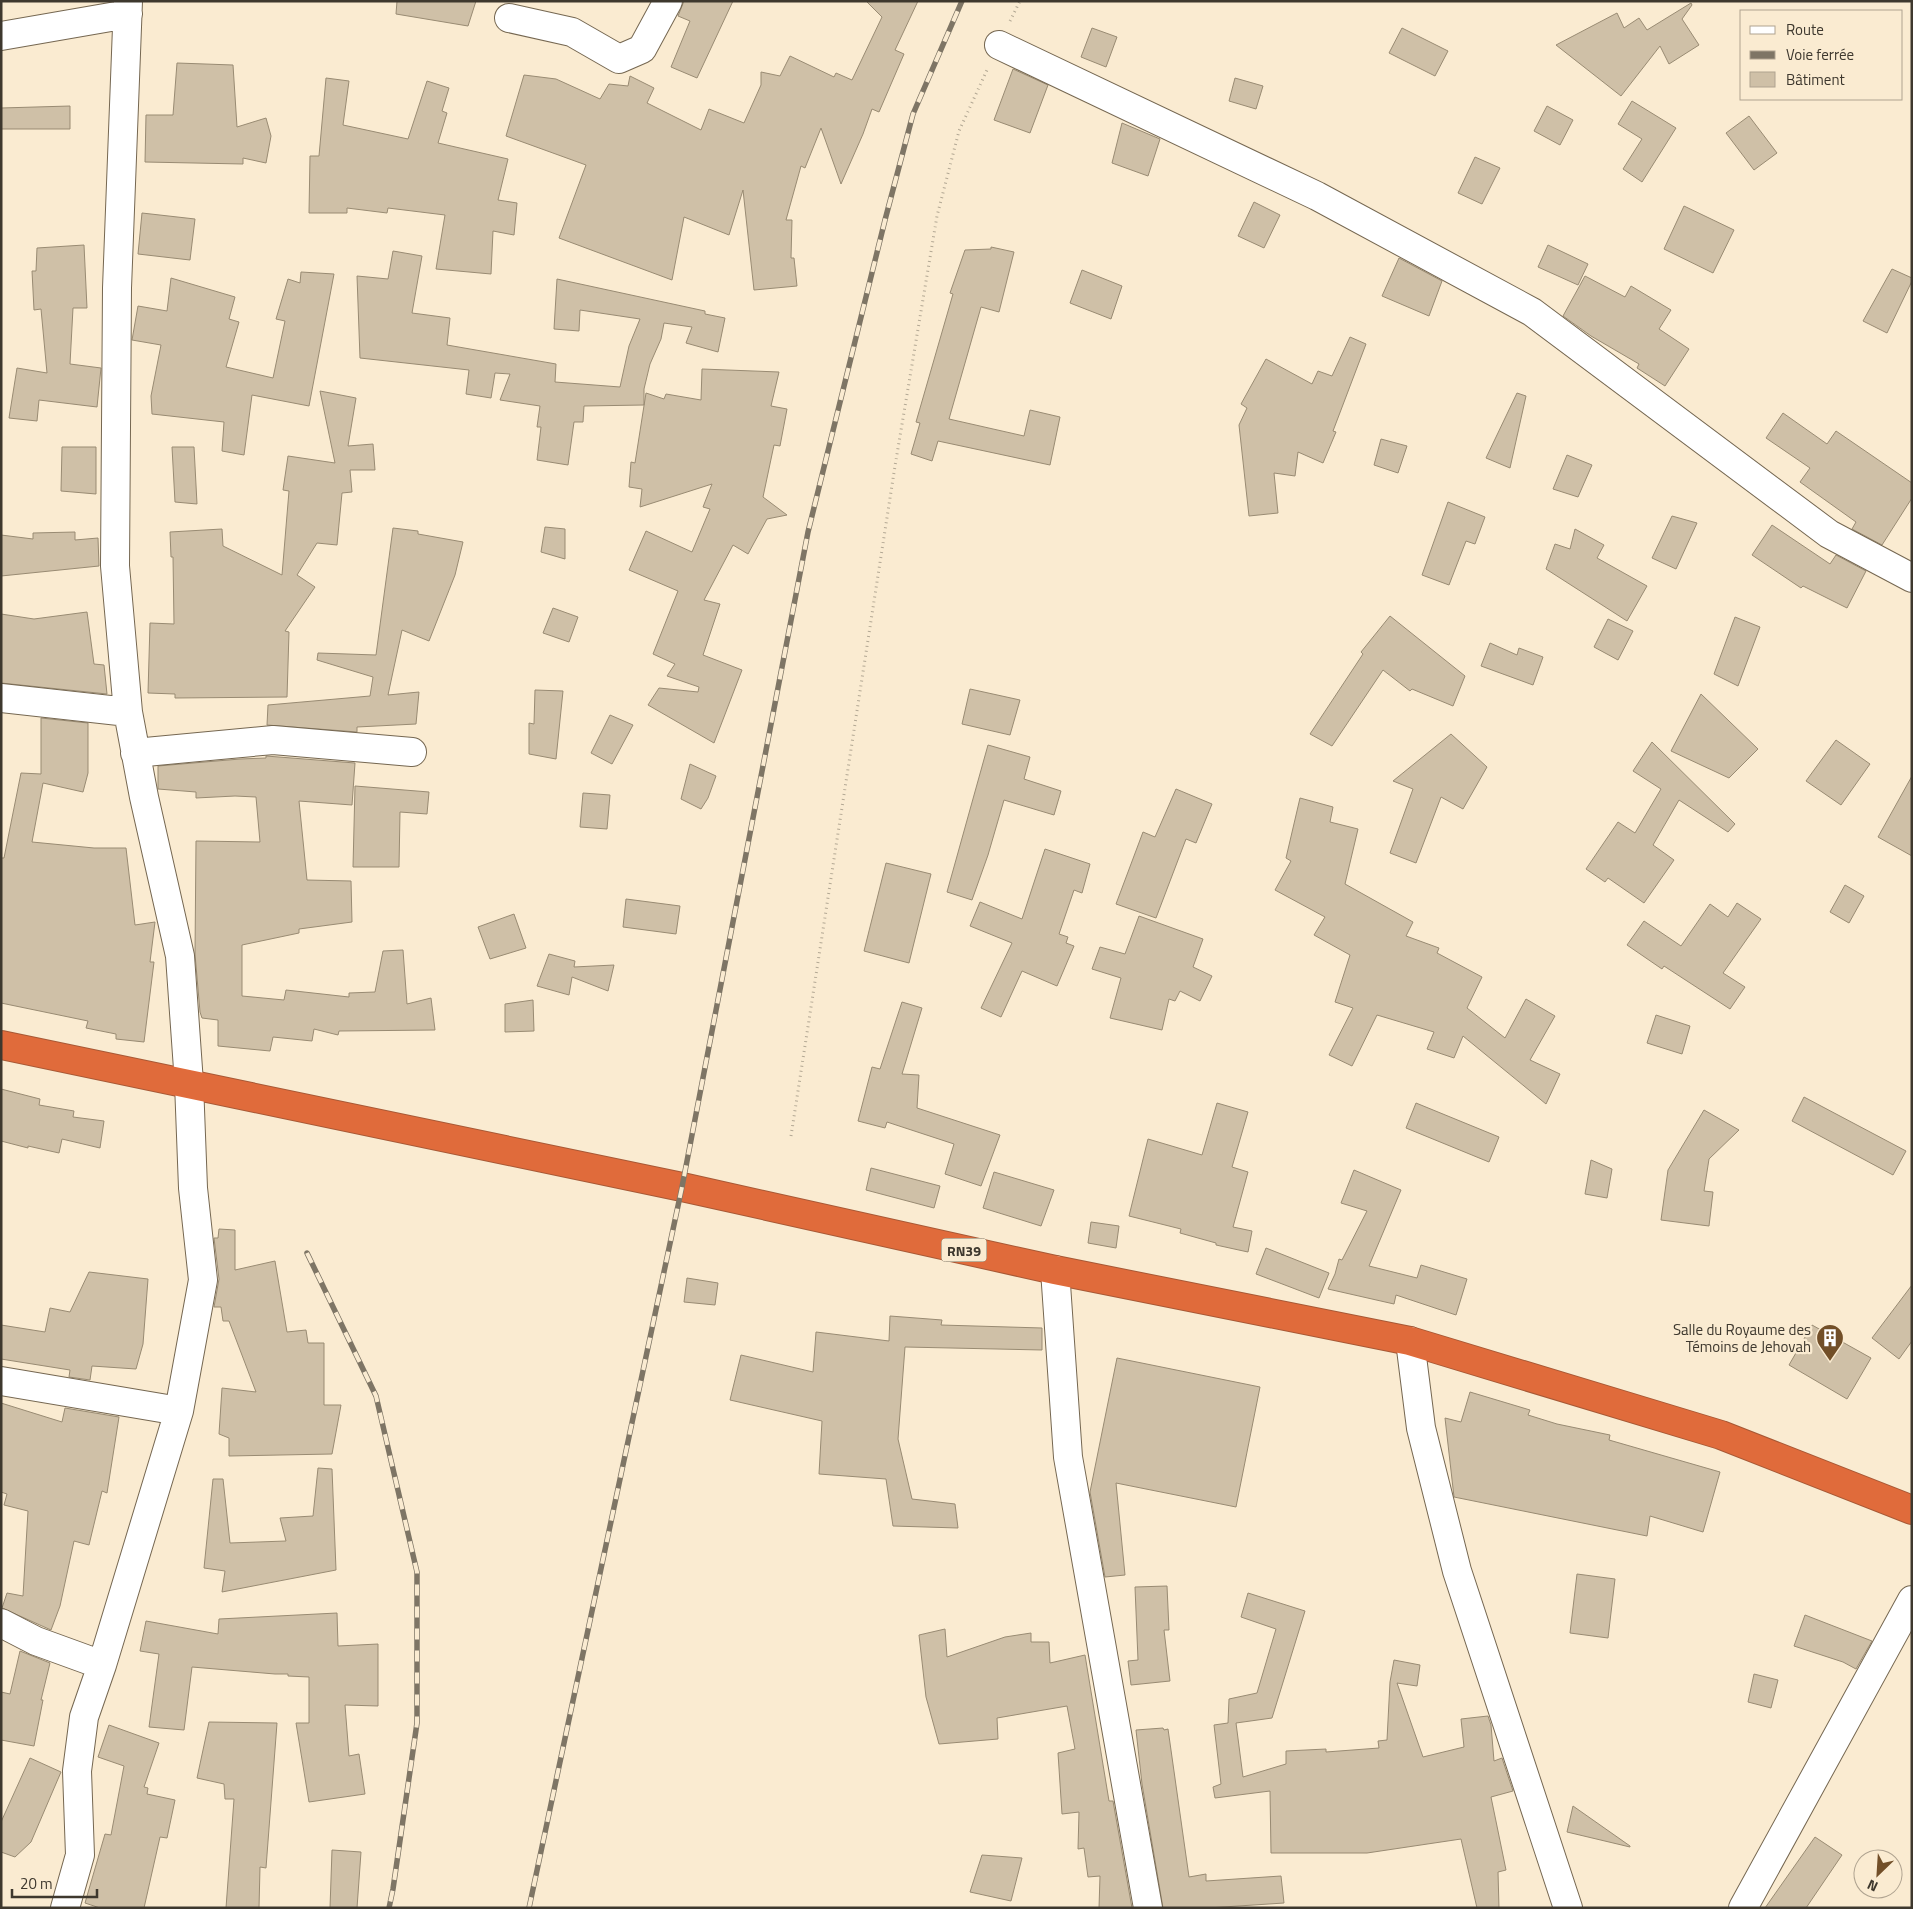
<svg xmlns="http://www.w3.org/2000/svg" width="1913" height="1909" viewBox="0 0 1913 1909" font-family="'Titillium Web',sans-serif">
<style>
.building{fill:#cfc0a7;stroke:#998b73}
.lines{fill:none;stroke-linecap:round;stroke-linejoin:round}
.street-casing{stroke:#756751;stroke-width:30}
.highway-casing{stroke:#a75936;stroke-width:30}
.path{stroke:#b3a894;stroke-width:3;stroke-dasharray:1 4;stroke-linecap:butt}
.street{stroke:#fff;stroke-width:28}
.highway{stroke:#e06b3b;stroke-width:28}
.rail-casing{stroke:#7e7565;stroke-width:5.5}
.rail{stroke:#faebd1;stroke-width:4;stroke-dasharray:11;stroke-linecap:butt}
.labels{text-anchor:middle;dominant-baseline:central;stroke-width:4.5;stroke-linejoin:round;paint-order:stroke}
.shield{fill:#faebd1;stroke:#766e5f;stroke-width:1}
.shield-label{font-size:14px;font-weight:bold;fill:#3e382e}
.poi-label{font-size:15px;fill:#3e382e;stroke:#faebd1;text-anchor:end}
</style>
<rect width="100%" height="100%" fill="#faebd1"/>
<path class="building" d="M 397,1 L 476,1 L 468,26 L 396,14 Z
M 684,1 L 733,1 L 697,78 L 671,67 L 690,21 L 678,16 Z
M 866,1 L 918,1 L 895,50 L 904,54 L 879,112 L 872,109 L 863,134 L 841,184 L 821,128 L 805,168 L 801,166 L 786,220 L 792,220 L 791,258 L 794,258 L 797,286 L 754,290 L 743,190 L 729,235 L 684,217 L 672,280 L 559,238 L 586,165 L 506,136 L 524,75 L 556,79 L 600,99 L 609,84 L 628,86 L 630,76 L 654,88 L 647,103 L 701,130 L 709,109 L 744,123 L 761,85 L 761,72 L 780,76 L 790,56 L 834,77 L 836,73 L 852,80 L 882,17 Z
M 1691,3 L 1692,5 L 1682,19 L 1699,45 L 1669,64 L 1660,46 L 1621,96 L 1556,45 L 1617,13 L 1624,28 L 1639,18 L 1647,30 Z
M 1092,28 L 1117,37 L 1106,67 L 1081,57 Z
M 1402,28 L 1448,51 L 1435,76 L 1389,53 Z
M 177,63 L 233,65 L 237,127 L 266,118 L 271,136 L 266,163 L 243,158 L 243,164 L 145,162 L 146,115 L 173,115 Z
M 1013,69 L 1048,85 L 1030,133 L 994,120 Z
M 326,78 L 349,81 L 343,125 L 408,139 L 427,81 L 449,88 L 442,111 L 447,113 L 438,143 L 508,159 L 498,200 L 517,203 L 514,235 L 493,231 L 491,274 L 436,269 L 445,215 L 388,208 L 387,213 L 347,208 L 347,213 L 309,213 L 310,156 L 319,156 Z
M 1235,78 L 1263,86 L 1256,109 L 1229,101 Z
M 1632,101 L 1676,128 L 1642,182 L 1623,169 L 1642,139 L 1618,124 Z
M 70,106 L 70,129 L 1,129 L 1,108 Z
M 1547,106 L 1573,120 L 1560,145 L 1534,131 Z
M 1749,116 L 1777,153 L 1754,170 L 1726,133 Z
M 1122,123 L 1160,139 L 1148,176 L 1112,163 Z
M 1475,157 L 1500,168 L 1482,204 L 1458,193 Z
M 1254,202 L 1280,215 L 1264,248 L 1238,236 Z
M 1684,206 L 1734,230 L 1713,273 L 1664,249 Z
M 142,213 L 195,219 L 190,260 L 138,254 Z
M 84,245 L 87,308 L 73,308 L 70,364 L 101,368 L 97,407 L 39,400 L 37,421 L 9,418 L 17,368 L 47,373 L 41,309 L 34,310 L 32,271 L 36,271 L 37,248 Z
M 1548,245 L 1588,264 L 1578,285 L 1538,267 Z
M 991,247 L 1014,252 L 999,312 L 981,307 L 949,419 L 1024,436 L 1030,410 L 1060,417 L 1050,465 L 938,441 L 932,461 L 911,454 L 920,423 L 916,422 L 953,294 L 950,293 L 965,250 L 991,249 Z
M 393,251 L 422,256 L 412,313 L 450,318 L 447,345 L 556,364 L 555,382 L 620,387 L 629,346 L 640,319 L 580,310 L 579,331 L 554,329 L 557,279 L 705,311 L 705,314 L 725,318 L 718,352 L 686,343 L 692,327 L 664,323 L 661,339 L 650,364 L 644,389 L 644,405 L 584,406 L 583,422 L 574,422 L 568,465 L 537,460 L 541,427 L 537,427 L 540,406 L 500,400 L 510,374 L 495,373 L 491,398 L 466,394 L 469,370 L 360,358 L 357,276 L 388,279 Z
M 1399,258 L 1442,281 L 1429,316 L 1382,296 Z
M 1892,269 L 1912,278 L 1912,281 L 1887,333 L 1863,321 Z
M 1082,270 L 1122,286 L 1111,319 L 1070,303 Z
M 301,272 L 334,274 L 309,406 L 252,395 L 244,455 L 222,451 L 224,422 L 152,414 L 151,396 L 161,345 L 132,340 L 138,306 L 167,311 L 171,278 L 235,297 L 229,319 L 239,322 L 226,367 L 273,378 L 285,321 L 276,319 L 288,279 L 300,283 Z
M 1585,276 L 1625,297 L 1631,286 L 1671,310 L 1659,329 L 1689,349 L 1665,386 L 1637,368 L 1639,364 L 1591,336 L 1563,316 Z
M 1350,337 L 1366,344 L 1333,431 L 1336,432 L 1323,463 L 1298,452 L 1295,476 L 1274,473 L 1278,513 L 1249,516 L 1239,425 L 1247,408 L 1241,404 L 1266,359 L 1312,384 L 1318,371 L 1332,376 Z
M 702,369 L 779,372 L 771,406 L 787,409 L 780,446 L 774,445 L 763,497 L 787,515 L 767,519 L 748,554 L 733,545 L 704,600 L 720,604 L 703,655 L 742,670 L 714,743 L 648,705 L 659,688 L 698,692 L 699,687 L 667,676 L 675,664 L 653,654 L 678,591 L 629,570 L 646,531 L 692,552 L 710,509 L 703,507 L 712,484 L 640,507 L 642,489 L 629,487 L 631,462 L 635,463 L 646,393 L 664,399 L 666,394 L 701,400 Z
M 320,391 L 356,398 L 348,446 L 373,444 L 375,470 L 350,470 L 352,492 L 342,493 L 337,545 L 317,543 L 297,575 L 315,587 L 285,631 L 289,632 L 287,697 L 175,698 L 175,694 L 148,693 L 150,623 L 174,624 L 173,557 L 171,557 L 170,532 L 222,529 L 223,546 L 282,575 L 289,491 L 283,490 L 288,456 L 335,463 Z
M 1517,393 L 1526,396 L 1510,468 L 1486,458 Z
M 1783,413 L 1827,444 L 1836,431 L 1912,483 L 1912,498 L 1882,545 L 1852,529 L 1856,522 L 1800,482 L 1810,468 L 1766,438 Z
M 1381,439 L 1407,446 L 1398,473 L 1374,465 Z
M 62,447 L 96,447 L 96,494 L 61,491 Z
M 172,447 L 194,447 L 197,504 L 175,502 Z
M 1567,455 L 1592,465 L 1578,497 L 1553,489 Z
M 1448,502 L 1485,517 L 1475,544 L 1466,541 L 1449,585 L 1422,575 Z
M 1672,516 L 1697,523 L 1676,569 L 1652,558 Z
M 1772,525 L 1830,564 L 1836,555 L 1866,571 L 1847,608 L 1803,586 L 1801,588 L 1752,555 Z
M 545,527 L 565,529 L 565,559 L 541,552 Z
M 393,528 L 418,531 L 418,534 L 463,542 L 455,575 L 429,641 L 402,630 L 388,695 L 419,692 L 416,724 L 357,727 L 357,732 L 267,725 L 268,705 L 370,696 L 373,677 L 317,660 L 318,653 L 376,655 Z
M 1575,529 L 1604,545 L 1597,558 L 1647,586 L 1627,621 L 1546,569 L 1555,544 L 1570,549 Z
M 75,532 L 75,540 L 98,538 L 99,566 L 1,576 L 1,535 L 33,539 L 33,533 Z
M 553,608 L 578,617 L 569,642 L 543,633 Z
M 87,612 L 94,664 L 104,665 L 107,694 L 1,683 L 1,614 L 34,619 Z
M 1390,616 L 1465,676 L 1453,706 L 1412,689 L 1410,691 L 1383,670 L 1332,746 L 1310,734 L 1363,654 L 1361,652 Z
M 1735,617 L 1760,627 L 1738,686 L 1714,674 Z
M 1608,619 L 1633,631 L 1618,660 L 1594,647 Z
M 1490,643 L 1517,655 L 1519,648 L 1543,657 L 1533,685 L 1481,666 Z
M 970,689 L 1020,700 L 1010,735 L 962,724 Z
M 535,690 L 563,691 L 556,759 L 529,754 L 529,723 L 534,724 Z
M 1701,694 L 1758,749 L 1729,778 L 1671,751 Z
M 610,715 L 633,725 L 612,764 L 591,753 Z
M 41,718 L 88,723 L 88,773 L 83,792 L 43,783 L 32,842 L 94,848 L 126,848 L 135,925 L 155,922 L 150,962 L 154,962 L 144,1042 L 116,1039 L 116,1034 L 86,1028 L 88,1021 L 1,1003 L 1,858 L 4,858 L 21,773 L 41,774 Z
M 1451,734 L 1487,767 L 1463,809 L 1441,797 L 1416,863 L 1390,853 L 1413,789 L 1393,781 Z
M 1836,740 L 1870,764 L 1841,805 L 1806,781 Z
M 1652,742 L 1735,824 L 1728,832 L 1679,800 L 1653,845 L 1674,860 L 1644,903 L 1608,878 L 1605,882 L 1586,869 L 1618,822 L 1635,833 L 1661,789 L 1633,771 Z
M 988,745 L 1030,757 L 1024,779 L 1061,791 L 1054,815 L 1004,800 L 988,855 L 972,900 L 947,892 Z
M 266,756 L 355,763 L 352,805 L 299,801 L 307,880 L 351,881 L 352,922 L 299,929 L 299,933 L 242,945 L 242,996 L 284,1000 L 286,990 L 349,997 L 349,993 L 375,992 L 383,951 L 403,950 L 407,1004 L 431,998 L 435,1030 L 339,1031 L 338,1035 L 314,1029 L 312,1041 L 273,1037 L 270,1051 L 218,1046 L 218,1020 L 202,1018 L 200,1012 L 195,954 L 196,841 L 260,842 L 256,797 L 235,796 L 196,798 L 196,792 L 158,789 L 158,766 L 240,759 L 266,758 Z
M 690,764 L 716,776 L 708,798 L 701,809 L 681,799 Z
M 1912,776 L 1912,856 L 1878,837 Z
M 355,786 L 429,792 L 427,814 L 400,812 L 399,867 L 353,867 Z
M 1176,789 L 1212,804 L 1196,843 L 1186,839 L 1156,918 L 1116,904 L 1143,832 L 1155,837 Z
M 583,793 L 610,795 L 607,829 L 580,827 Z
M 1300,798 L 1333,807 L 1330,822 L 1358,829 L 1345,884 L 1413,922 L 1406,936 L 1439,948 L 1437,953 L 1482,977 L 1467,1008 L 1505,1038 L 1526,999 L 1555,1016 L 1530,1060 L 1560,1074 L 1546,1104 L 1463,1036 L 1454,1058 L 1427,1049 L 1434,1032 L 1377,1015 L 1352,1066 L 1329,1055 L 1353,1008 L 1335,1002 L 1350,955 L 1314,935 L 1325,917 L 1275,890 L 1291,861 L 1286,858 Z
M 1045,849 L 1090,864 L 1082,893 L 1074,890 L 1059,934 L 1068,937 L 1066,943 L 1074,946 L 1057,986 L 1022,971 L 1001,1017 L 981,1008 L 1012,943 L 970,926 L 980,902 L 1022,919 Z
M 886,863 L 931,874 L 909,963 L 864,951 Z
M 1845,885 L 1864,896 L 1849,923 L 1830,912 Z
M 626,899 L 680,906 L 676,934 L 623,927 Z
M 1737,903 L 1761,919 L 1723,973 L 1745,987 L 1730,1009 L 1664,966 L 1662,969 L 1627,945 L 1644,921 L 1681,946 L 1710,904 L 1728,917 Z
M 514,914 L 526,948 L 490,959 L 478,927 Z
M 1139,916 L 1203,939 L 1193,967 L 1212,976 L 1200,1001 L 1180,991 L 1175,1001 L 1169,999 L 1162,1030 L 1110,1018 L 1121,978 L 1092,969 L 1100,947 L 1125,954 Z
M 549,954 L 575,961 L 574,967 L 614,965 L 608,991 L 572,977 L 569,995 L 537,986 Z
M 533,1000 L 534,1031 L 505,1032 L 505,1004 Z
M 902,1002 L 922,1008 L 902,1074 L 919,1075 L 917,1108 L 1000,1135 L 981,1186 L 945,1174 L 954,1144 L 887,1122 L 885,1128 L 858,1121 L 872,1067 L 880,1069 Z
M 1656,1015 L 1690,1026 L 1682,1054 L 1647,1043 Z
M 1,1089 L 40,1099 L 39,1105 L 74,1111 L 73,1117 L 104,1121 L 100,1148 L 62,1139 L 59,1153 L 28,1146 L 28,1148 L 1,1141 Z
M 1804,1097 L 1906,1151 L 1893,1175 L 1792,1121 Z
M 1217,1103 L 1248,1112 L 1232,1167 L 1248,1172 L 1233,1227 L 1252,1231 L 1248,1252 L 1216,1245 L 1216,1243 L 1180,1233 L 1181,1229 L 1129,1216 L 1148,1139 L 1202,1155 Z
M 1416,1103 L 1499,1137 L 1489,1162 L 1406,1128 Z
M 1704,1110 L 1739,1130 L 1709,1159 L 1704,1191 L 1713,1192 L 1709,1226 L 1661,1220 L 1668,1170 Z
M 1591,1160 L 1612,1169 L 1607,1198 L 1585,1194 Z
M 871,1168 L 940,1186 L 934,1208 L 866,1190 Z
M 1354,1170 L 1401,1190 L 1369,1266 L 1417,1278 L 1421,1265 L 1467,1279 L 1456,1315 L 1396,1295 L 1394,1304 L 1328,1289 L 1335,1274 L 1339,1259 L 1342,1260 L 1367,1211 L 1341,1203 Z
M 994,1172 L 1054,1190 L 1041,1226 L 983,1208 Z
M 1091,1222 L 1119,1226 L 1116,1248 L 1088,1243 Z
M 219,1229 L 235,1230 L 235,1270 L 275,1261 L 287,1332 L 306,1330 L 308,1343 L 324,1343 L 324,1405 L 341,1405 L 332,1454 L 229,1456 L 229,1438 L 219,1434 L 222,1388 L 256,1392 L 229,1321 L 223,1321 L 221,1307 L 214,1307 L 219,1279 L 214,1238 L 218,1238 Z
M 1266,1248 L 1329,1273 L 1319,1298 L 1256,1274 Z
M 89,1272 L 148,1279 L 143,1344 L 136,1369 L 92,1366 L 90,1380 L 69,1377 L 70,1370 L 1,1359 L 1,1325 L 45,1332 L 50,1308 L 70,1312 Z
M 687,1278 L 718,1283 L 715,1305 L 684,1302 Z
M 1912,1285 L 1912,1341 L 1899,1359 L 1872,1338 Z
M 890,1316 L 942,1320 L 941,1325 L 1042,1328 L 1042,1350 L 905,1347 L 898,1439 L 912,1499 L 955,1504 L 958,1528 L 893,1526 L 886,1479 L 819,1474 L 822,1421 L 730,1400 L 741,1355 L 813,1372 L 816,1332 L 889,1341 Z
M 1812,1325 L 1871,1358 L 1847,1399 L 1789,1365 Z
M 1117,1358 L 1260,1387 L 1236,1507 L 1116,1483 L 1125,1575 L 1105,1577 L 1090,1492 Z
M 1470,1392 L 1530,1410 L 1528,1415 L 1557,1424 L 1610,1435 L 1609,1440 L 1720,1472 L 1703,1532 L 1650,1516 L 1647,1536 L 1454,1497 L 1445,1418 L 1461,1422 Z
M 1,1403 L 62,1422 L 65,1408 L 119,1417 L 107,1493 L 102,1491 L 89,1545 L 74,1541 L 60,1606 L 51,1630 L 2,1608 L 7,1593 L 23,1596 L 28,1511 L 4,1505 L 7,1494 L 1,1492 Z
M 318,1468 L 332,1469 L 336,1570 L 222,1592 L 225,1571 L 204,1568 L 213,1479 L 223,1479 L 230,1543 L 286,1541 L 280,1518 L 313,1516 Z
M 1577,1574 L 1615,1579 L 1608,1638 L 1570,1633 Z
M 1167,1586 L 1169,1630 L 1164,1630 L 1170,1681 L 1131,1685 L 1128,1661 L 1138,1660 L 1135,1587 Z
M 1248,1593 L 1305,1611 L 1272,1718 L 1236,1723 L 1243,1777 L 1286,1764 L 1286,1751 L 1326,1749 L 1326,1752 L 1379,1748 L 1378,1741 L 1387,1740 L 1390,1682 L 1394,1660 L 1420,1665 L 1417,1686 L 1397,1683 L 1423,1757 L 1464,1747 L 1461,1719 L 1488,1716 L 1491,1725 L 1494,1761 L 1502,1758 L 1513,1791 L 1491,1797 L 1506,1870 L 1498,1872 L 1499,1908 L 1477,1908 L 1461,1839 L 1367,1853 L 1271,1853 L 1270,1791 L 1215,1798 L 1213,1787 L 1221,1784 L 1214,1725 L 1228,1723 L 1229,1699 L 1257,1693 L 1276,1629 L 1241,1617 Z
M 337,1613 L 338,1646 L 378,1644 L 378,1706 L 345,1705 L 349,1756 L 359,1754 L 365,1794 L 309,1802 L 296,1723 L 309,1723 L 309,1677 L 288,1676 L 288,1674 L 275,1674 L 192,1667 L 184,1730 L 149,1727 L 159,1654 L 140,1651 L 146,1621 L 218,1634 L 219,1619 Z
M 1805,1615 L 1872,1641 L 1856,1669 L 1843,1662 L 1794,1646 Z
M 945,1629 L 947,1657 L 1005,1637 L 1031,1633 L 1031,1642 L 1049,1642 L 1050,1663 L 1085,1655 L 1109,1801 L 1113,1801 L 1132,1908 L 1099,1908 L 1100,1876 L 1088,1877 L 1084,1848 L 1078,1849 L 1079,1812 L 1062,1814 L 1058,1753 L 1075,1749 L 1067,1706 L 997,1718 L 998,1739 L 939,1744 L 926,1697 L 919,1635 Z
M 20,1651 L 50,1663 L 41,1700 L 43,1700 L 34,1746 L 1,1740 L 1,1692 L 10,1694 Z
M 1754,1674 L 1778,1680 L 1771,1708 L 1748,1702 Z
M 209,1722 L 277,1723 L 266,1868 L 260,1867 L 259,1908 L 226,1908 L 234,1799 L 225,1799 L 224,1784 L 197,1778 Z
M 109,1725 L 159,1743 L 144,1787 L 148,1788 L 147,1794 L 175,1800 L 167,1838 L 160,1837 L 144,1908 L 100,1908 L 85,1903 L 105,1834 L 111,1835 L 124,1766 L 98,1757 Z
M 1163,1728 L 1164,1730 L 1168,1729 L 1189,1877 L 1206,1874 L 1206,1881 L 1281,1876 L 1284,1903 L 1208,1908 L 1163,1908 L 1142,1784 L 1136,1730 Z
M 30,1758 L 61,1772 L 31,1842 L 15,1857 L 1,1852 L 1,1822 Z
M 1573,1806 L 1630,1846 L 1630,1847 L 1567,1832 Z
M 1815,1837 L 1842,1855 L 1806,1908 L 1765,1908 Z
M 332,1850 L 361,1852 L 357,1908 L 330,1908 Z
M 982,1855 L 1022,1858 L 1011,1901 L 970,1892 Z"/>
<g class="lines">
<defs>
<path id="street" d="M 509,18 L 572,32 L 619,59 L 642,49 L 668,1
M 1,36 L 128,14
M 999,45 L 1317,196 L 1532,312 L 1829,534 L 1912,578
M 1,698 L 128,712
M 135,753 L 273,740 L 412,752
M 1055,1270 L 1068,1457 L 1148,1908
M 1410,1341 L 1421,1428 L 1457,1571 L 1568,1908
M 1,1381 L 179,1411
M 1,1623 L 36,1641 L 102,1665
M 65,1908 L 80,1855 L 77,1771 L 84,1717 L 102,1665 L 179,1411 L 203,1280 L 193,1188 L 189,1083 L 180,956 L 144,797 L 128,712 L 115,566 L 117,288 L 128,1
M 1743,1908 L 1912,1600"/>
<path id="highway" d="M 1,1045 L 682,1187 L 1055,1270 L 1410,1341 L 1721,1435 L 1912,1510"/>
</defs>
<use href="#street" class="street-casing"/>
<use href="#highway" class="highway-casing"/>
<path class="path" d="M 1010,21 L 1020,1
M 791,1136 L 895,466 L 937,216 L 959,131 L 987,70"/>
<use href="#street" class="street"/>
<use href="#highway" class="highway"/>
<defs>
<path id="rail" d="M 307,1253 L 376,1396 L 417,1572 L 417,1723 L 393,1889 L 389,1908
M 529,1908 L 682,1187 L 808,532 L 885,220 L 913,114 L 962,1"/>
</defs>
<use href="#rail" class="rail-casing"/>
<use href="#rail" class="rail"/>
</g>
<defs>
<symbol id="building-pin" viewBox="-11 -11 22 30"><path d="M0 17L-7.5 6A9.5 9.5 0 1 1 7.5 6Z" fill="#724f28" stroke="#faebd1"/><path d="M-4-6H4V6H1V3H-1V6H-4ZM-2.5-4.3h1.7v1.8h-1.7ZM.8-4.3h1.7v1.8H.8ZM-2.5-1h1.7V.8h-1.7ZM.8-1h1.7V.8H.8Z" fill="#fff"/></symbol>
</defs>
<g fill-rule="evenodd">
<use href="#building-pin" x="1814" y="1322" width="32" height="43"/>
</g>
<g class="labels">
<rect class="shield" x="941.5" y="1238.5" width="45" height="23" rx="4"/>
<g class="shield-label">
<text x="964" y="1250">RN39</text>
</g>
<g class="poi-label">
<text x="1811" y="1329">Salle du Royaume des<tspan x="1811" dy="17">Témoins de Jehovah</tspan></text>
</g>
</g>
<rect width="1913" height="1909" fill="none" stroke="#3e382e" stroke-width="5"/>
<rect x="1740" y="10" width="162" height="90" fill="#faebd1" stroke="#afa390"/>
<rect x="1750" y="26" width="25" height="8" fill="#ffffff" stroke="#afa390"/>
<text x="1786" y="35" font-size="15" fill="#3e382e">Route</text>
<rect x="1750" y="51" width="25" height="8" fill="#7e7565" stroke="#afa390"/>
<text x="1786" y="60" font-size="15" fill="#3e382e">Voie ferrée</text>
<rect x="1750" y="72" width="25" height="15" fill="#cfc0a7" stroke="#afa390"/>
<text x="1786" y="85" font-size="15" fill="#3e382e">Bâtiment</text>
<g transform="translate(1878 1874) rotate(205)"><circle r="24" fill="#faebd1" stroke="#afa390"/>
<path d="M0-4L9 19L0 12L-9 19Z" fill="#724f28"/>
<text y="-8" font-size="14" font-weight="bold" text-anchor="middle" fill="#3e382e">N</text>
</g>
<path d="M12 1889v8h85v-8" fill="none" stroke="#3e382e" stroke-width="2.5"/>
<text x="20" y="1889" font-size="15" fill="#3e382e" stroke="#faebd1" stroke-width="4" paint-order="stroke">20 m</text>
</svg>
